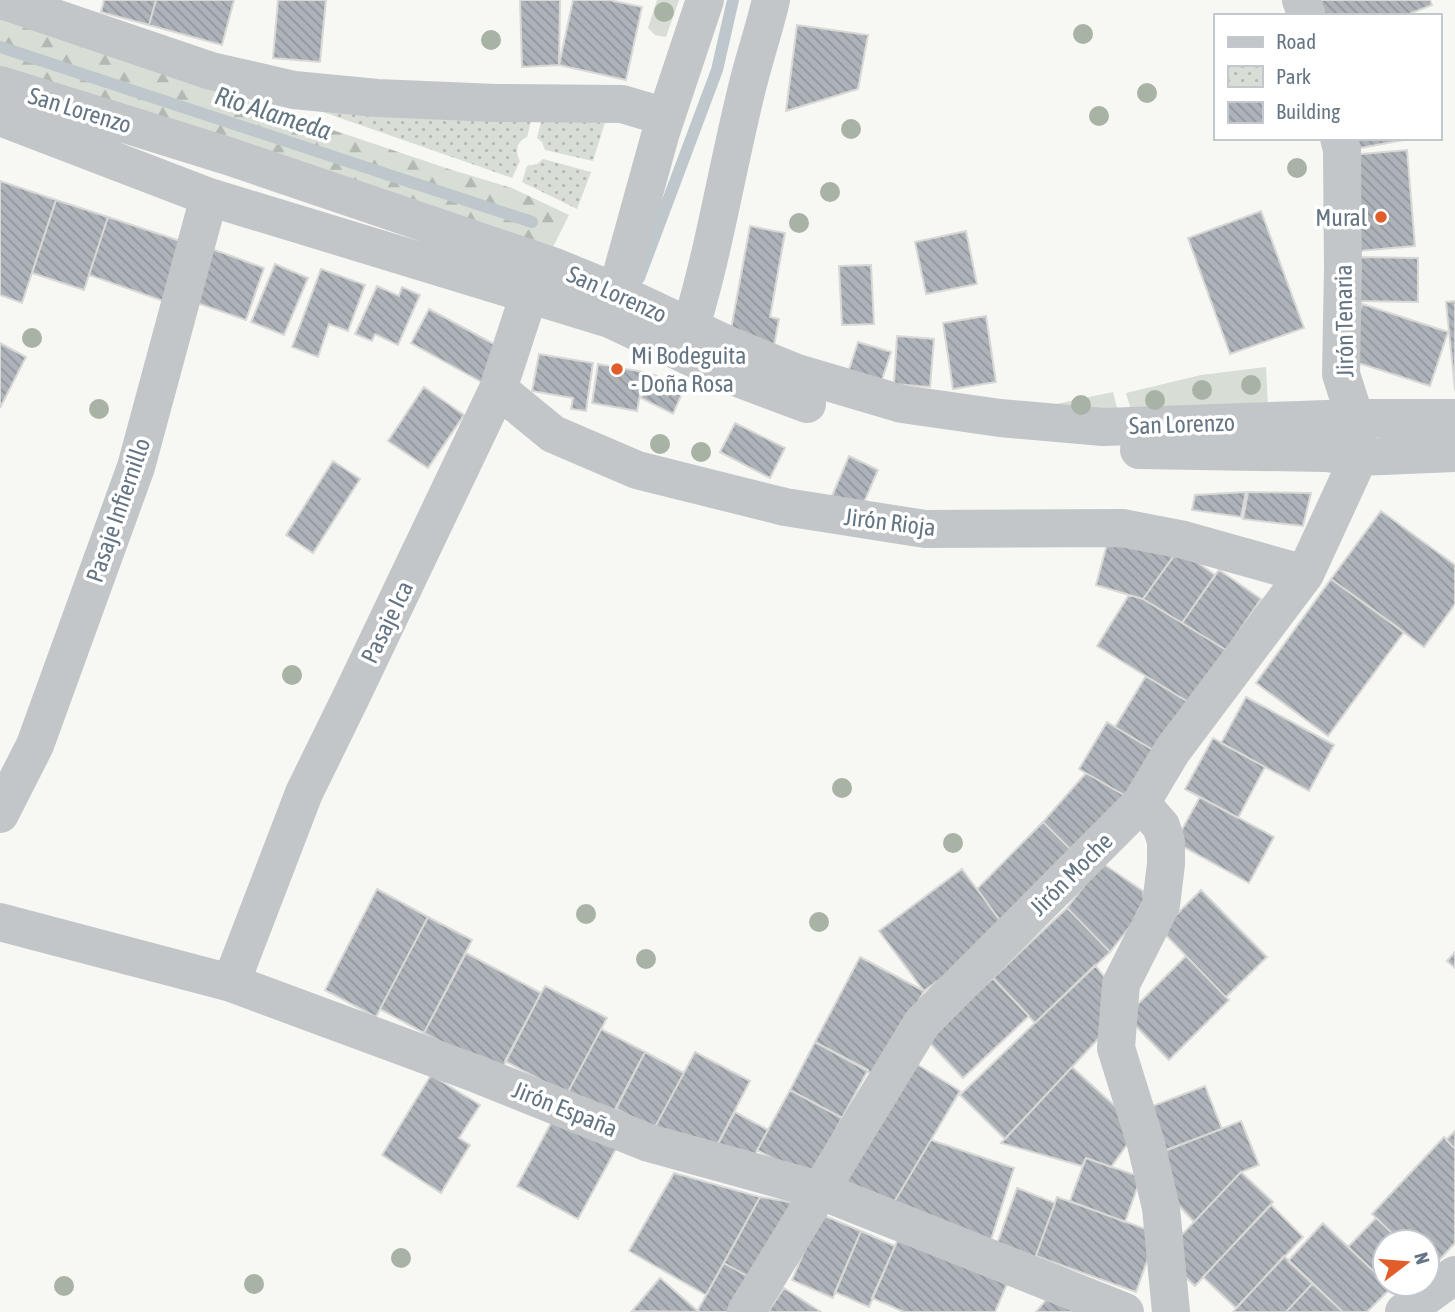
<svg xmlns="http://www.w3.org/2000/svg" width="1455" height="1312" viewBox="0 0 1455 1312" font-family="'Asap Condensed',sans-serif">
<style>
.forest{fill:url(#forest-firs)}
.park{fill:url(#park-dots)}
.garden{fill:#d8ded5}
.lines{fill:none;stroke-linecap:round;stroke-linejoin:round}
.stream{stroke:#bdc7cc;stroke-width:12}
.building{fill:url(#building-back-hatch);stroke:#d8d8d6;stroke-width:2}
.minor{stroke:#c2c6c9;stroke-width:38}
.tree{fill:#a8b3a5}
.poi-dot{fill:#e15d2a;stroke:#fff;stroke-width:2.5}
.labels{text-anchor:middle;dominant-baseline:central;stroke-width:7;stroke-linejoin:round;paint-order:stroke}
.street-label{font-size:24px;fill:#667584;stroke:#fff}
.poi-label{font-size:24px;fill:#667584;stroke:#fff;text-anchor:end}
.water-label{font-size:26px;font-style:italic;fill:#627780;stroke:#fff}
</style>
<defs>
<pattern id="forest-firs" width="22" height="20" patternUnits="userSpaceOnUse" patternTransform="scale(1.75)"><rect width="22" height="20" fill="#d8ded5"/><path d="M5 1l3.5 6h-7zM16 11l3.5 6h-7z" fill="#b3b9b2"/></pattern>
<pattern id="park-dots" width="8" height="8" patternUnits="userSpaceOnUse" patternTransform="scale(1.75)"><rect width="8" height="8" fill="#d8ded5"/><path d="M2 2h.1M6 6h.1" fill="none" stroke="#b3b9b2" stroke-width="1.8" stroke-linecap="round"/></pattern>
<pattern id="building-back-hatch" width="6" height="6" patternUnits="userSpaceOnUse" patternTransform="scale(1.75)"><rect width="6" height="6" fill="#adb3b9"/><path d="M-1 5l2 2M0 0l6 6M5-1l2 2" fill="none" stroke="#91969c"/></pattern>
</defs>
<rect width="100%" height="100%" fill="#f7f7f4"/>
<path class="forest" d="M 0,18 L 449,169 L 512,188 L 569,215 L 551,251 L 0,72 Z"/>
<path class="park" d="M 320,111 L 532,117 L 527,137 C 516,142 515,151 520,161 L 512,178 Z
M 607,116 L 593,161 L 545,150 L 542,142 L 537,138 L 542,118 Z
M 543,159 L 591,172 L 577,209 L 522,182 L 527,166 L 537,164 Z"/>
<path class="garden" d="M 657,0 L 679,0 L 666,37 L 655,35 L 648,28 Z
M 1266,367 L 1268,407 L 1132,414 L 1126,393 L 1201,375 Z
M 1113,392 L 1119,416 L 1018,412 Z"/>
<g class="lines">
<path class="stream" d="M 0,47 L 532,222
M 639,278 L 717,70 L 733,0"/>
</g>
<path class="building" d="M 104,0 L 156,0 L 149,25 L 101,12 Z
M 156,0 L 234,0 L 222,45 L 149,25 Z
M 278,0 L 326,0 L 320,62 L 273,58 Z
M 520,0 L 560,0 L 559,65 L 522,67 Z
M 573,0 L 609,0 L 642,7 L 626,80 L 559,65 Z
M 1315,0 L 1430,0 L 1432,5 L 1404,16 L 1321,16 Z
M 797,25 L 868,35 L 858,89 L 786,111 Z
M 1348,138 L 1414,138 L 1350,150 Z
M 1407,150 L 1415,246 L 1358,251 L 1350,155 Z
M 0,181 L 56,200 L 22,303 L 0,295 Z
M 56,200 L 108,217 L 84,290 L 32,273 Z
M 1261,211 L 1304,328 L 1230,354 L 1188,238 Z
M 108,217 L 189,244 L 169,303 L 89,275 Z
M 750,226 L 785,233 L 770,317 L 779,319 L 774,346 L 731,329 Z
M 966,231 L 977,284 L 926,294 L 915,242 Z
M 212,249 L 264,268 L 246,320 L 194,302 Z
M 1358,257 L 1418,258 L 1418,302 L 1358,301 Z
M 275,264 L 308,278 L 284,335 L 251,322 Z
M 871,265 L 874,324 L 842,325 L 839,266 Z
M 321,269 L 365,285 L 348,331 L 329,324 L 318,357 L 292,347 Z
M 377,286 L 399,296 L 402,287 L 420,295 L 398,345 L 375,334 L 372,341 L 355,334 Z
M 1455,301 L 1455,390 L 1446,302 Z
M 1362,304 L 1448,332 L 1430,386 L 1346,359 Z
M 429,309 L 503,349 L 485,384 L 411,343 Z
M 986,316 L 996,382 L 953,389 L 943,323 Z
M 897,336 L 934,339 L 930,387 L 894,384 Z
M 858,342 L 891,352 L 880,386 L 847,376 Z
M 0,343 L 26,357 L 0,408 Z
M 539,354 L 593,363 L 586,411 L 571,409 L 573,398 L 532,391 Z
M 598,364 L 644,372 L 637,411 L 592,403 Z
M 652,374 L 684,389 L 673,414 L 641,398 Z
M 424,387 L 464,415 L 428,468 L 388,441 Z
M 735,423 L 785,448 L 770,478 L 720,452 Z
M 849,456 L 878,470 L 858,516 L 829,503 Z
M 333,461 L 360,479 L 313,553 L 286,535 Z
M 1246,492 L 1241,517 L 1192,510 L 1195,495 Z
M 1248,492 L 1311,493 L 1303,526 L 1243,519 Z
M 1381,511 L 1455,565 L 1455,604 L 1424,647 L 1331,579 Z
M 1109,537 L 1175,554 L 1143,599 L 1096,585 Z
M 1179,549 L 1215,575 L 1182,623 L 1143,599 Z
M 1219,570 L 1261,599 L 1226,650 L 1182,623 Z
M 1331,579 L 1404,632 L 1328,736 L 1256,683 Z
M 1129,595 L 1143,599 L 1226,650 L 1193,705 L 1097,646 Z
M 1146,676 L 1193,705 L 1163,756 L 1115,727 Z
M 1246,697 L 1334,745 L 1309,791 L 1221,743 Z
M 1107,722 L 1163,756 L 1134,801 L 1079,769 Z
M 1213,738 L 1265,767 L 1238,818 L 1185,789 Z
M 1086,773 L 1134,801 L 1080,859 L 1043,822 Z
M 1200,797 L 1274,837 L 1249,883 L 1175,842 Z
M 1043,822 L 1080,859 L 1007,930 L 977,889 Z
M 1102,863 L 1143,891 L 1145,907 L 1110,952 L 1067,908 Z
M 962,869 L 1007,930 L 924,991 L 879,931 Z
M 377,889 L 428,917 L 376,1017 L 325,990 Z
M 1201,890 L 1267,957 L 1226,997 L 1161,930 Z
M 1067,908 L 1110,952 L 1035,1023 L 993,978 Z
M 428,917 L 472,940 L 424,1033 L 380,1009 Z
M 1455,952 L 1455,968 L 1447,961 Z
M 466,953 L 541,993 L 500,1073 L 424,1033 Z
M 1186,956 L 1229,1000 L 1169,1060 L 1126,1016 Z
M 860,957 L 924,991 L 878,1077 L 815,1042 Z
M 1095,965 L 1108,982 L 1099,1038 L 1005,1139 L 960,1095 Z
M 993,978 L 1029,1016 L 963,1078 L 927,1040 Z
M 545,986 L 607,1018 L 567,1094 L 505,1061 Z
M 601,1029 L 645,1052 L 611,1117 L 567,1094 Z
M 815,1042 L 868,1070 L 842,1118 L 790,1090 Z
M 645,1052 L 684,1073 L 654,1129 L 616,1109 Z
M 695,1052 L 750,1081 L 710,1159 L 654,1129 Z
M 910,1060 L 960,1091 L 890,1209 L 839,1179 Z
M 1072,1067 L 1139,1128 L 1111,1167 L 1086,1158 L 1082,1166 L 1001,1143 Z
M 431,1075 L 480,1105 L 459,1138 L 470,1145 L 441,1193 L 382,1155 Z
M 1205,1086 L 1222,1129 L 1158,1153 L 1142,1110 Z
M 790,1090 L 842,1118 L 810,1178 L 757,1150 Z
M 735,1112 L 768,1130 L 749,1166 L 716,1148 Z
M 556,1114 L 617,1147 L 578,1219 L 517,1186 Z
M 1241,1121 L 1259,1165 L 1241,1172 L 1194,1222 L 1173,1199 L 1155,1155 Z
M 1455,1131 L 1455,1149 L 1446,1140 Z
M 1444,1137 L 1455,1149 L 1455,1243 L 1430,1270 L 1427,1266 L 1427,1242 L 1401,1242 L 1372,1214 Z
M 931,1140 L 1014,1168 L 990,1243 L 890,1209 Z
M 1086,1158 L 1141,1177 L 1125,1222 L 1070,1201 Z
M 1241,1172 L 1273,1202 L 1195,1286 L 1179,1271 L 1175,1242 Z
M 674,1173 L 760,1197 L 706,1295 L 629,1251 Z
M 1017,1188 L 1055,1203 L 1035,1258 L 997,1244 Z
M 760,1197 L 802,1204 L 754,1280 L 724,1263 Z
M 1057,1197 L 1157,1233 L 1136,1292 L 1036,1256 Z
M 1271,1205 L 1303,1237 L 1236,1308 L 1203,1277 Z
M 820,1214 L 861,1231 L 833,1298 L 792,1280 Z
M 1376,1218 L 1401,1242 L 1385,1242 L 1385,1282 L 1348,1247 Z
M 1323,1223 L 1385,1282 L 1385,1284 L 1391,1288 L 1367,1312 L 1343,1312 L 1288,1261 Z
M 861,1231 L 895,1246 L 869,1307 L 835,1292 Z
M 899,1237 L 1007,1284 L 995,1312 L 904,1312 L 872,1298 Z
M 1284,1256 L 1313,1283 L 1286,1312 L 1233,1312 Z
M 724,1263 L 754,1280 L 736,1312 L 701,1312 L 698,1310 Z
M 660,1278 L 699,1312 L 632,1311 Z
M 1313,1283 L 1343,1312 L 1286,1312 Z
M 784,1288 L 821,1312 L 768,1312 Z
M 1056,1288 L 1084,1312 L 1036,1312 Z"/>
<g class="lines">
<path class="minor" d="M 2,0 L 211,71 L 294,90 L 377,98 L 496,103 L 622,104 L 666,117
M 1301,0 L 1307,16
M 0,85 L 228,156 L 555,267 L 616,292 L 726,344 L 797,373 L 902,404 L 1000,418 L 1103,427 L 1355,418 L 1455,418
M 0,117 L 209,197 L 610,319 L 727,374 L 807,404
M 610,316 L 661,132 L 705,0
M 683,351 C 712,266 725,176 747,88 C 754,59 764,30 771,0
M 498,389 L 553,434 L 637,470 L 785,507 L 925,529 L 1122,528 L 1184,540 L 1305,574
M 1139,450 L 1325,453 L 1359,457 L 1455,453
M 1141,803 L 1161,826 L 1166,841 L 1166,864 L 1161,905 L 1121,984 L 1116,1048 L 1146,1144 L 1161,1208 L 1171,1312
M 0,814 L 35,745 L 136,467 L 209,197
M 0,922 L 231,983 L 477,1074 L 649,1143 L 819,1190 L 1125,1312
M 231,983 L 304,793 L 352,695 L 498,389 L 537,270
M 746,1312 L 922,1023 L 1141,803 L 1172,751 L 1305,574 L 1359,457 L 1355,418 L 1341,374 L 1343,268 L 1342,150 L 1339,138
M 1404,1312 L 1455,1275"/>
</g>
<g class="tree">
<circle cx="664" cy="12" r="10"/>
<circle cx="1083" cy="34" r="10"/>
<circle cx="491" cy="40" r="10"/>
<circle cx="1147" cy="93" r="10"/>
<circle cx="1099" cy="116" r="10"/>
<circle cx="851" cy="129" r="10"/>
<circle cx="1297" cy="168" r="10"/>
<circle cx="830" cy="192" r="10"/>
<circle cx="799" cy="223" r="10"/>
<circle cx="32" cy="338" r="10"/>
<circle cx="1251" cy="385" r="10"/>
<circle cx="1202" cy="390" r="10"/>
<circle cx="1155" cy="400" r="10"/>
<circle cx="1081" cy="405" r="10"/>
<circle cx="99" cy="409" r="10"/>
<circle cx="660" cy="444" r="10"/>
<circle cx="701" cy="452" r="10"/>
<circle cx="292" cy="675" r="10"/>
<circle cx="842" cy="788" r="10"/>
<circle cx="953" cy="843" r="10"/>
<circle cx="586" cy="914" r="10"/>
<circle cx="819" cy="922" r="10"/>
<circle cx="646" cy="959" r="10"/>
<circle cx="401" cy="1258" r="10"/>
<circle cx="254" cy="1284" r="10"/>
<circle cx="64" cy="1286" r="10"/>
</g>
<g class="poi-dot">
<circle cx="1381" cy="217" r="7"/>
<circle cx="617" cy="369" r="7"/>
</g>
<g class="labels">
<g class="street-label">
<text transform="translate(80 110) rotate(17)">San Lorenzo</text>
<text transform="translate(617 294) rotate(24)">San Lorenzo</text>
<text transform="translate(1344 321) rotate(-91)">Jirón Tenaria</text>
<text transform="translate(1182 424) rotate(-2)">San Lorenzo</text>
<text transform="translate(118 510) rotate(-71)">Pasaje Infiernillo</text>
<text transform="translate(890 522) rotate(7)">Jirón Rioja</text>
<text transform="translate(387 622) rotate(-64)">Pasaje Ica</text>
<text transform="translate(1071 874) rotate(-45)">Jirón Moche</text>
<text transform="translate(565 1109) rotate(22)">Jirón España</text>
</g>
<g class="poi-label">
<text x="1367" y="217">Mural</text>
<text x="631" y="355" text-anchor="start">Mi Bodeguita<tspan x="631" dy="28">- Doña Rosa</tspan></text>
</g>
<g class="water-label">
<text transform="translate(273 113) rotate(18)">Rio Alameda</text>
</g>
</g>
<rect x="1214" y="14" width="228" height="126" fill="#ffffff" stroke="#c2c8ce" stroke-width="2"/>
<rect x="1228" y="37" width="35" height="10" fill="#c2c6c9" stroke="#c2c8ce" stroke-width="2"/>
<text x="1276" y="49" font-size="21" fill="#667584">Road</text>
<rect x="1228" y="66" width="35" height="21" fill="url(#park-dots)" stroke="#c2c8ce" stroke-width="2"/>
<text x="1276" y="84" font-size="21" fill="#667584">Park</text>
<rect x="1228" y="102" width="35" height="21" fill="url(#building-back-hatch)" stroke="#c2c8ce" stroke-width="2"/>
<text x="1276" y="119" font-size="21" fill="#667584">Building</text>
<g transform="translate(1406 1263) rotate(74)"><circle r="33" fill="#ffffff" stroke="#c2c8ce" stroke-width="2"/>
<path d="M0-5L12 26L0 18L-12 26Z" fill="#e15d2a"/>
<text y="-10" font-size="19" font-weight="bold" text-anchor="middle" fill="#667584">N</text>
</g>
</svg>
